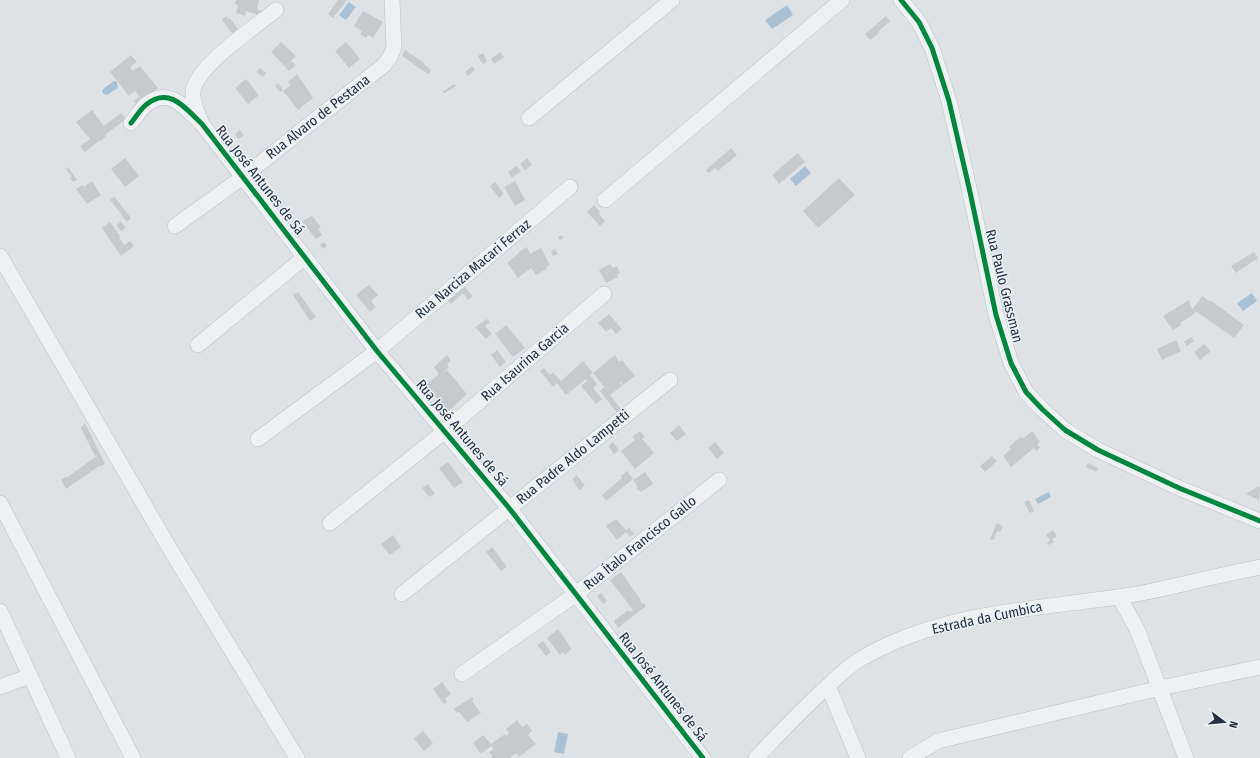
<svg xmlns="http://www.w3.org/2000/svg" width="1260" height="758" viewBox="0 0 1260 758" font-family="'Fira Sans Condensed',sans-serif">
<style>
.water{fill:#a9c1d4}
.building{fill:#c7cacd}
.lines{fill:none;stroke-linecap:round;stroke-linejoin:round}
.minor-casing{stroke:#bdc0c3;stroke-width:16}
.minor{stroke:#eef0f2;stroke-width:15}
.cycleway-casing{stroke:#ebf0f5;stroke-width:8}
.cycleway{stroke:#00873e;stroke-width:5}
.labels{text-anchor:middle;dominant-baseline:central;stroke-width:3;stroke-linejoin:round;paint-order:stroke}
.street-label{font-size:14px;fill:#24303f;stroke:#ebf0f5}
</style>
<rect width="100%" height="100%" fill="#dfe2e5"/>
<path class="water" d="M 349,2 L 356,7 L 346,20 L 339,15 Z
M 787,5 L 793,15 L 772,29 L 765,20 Z
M 114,81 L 117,82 L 118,88 L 107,95 L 104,94 L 102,92 L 104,88 Z
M 805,166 L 811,173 L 796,186 L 790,179 Z
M 1252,293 L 1257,301 L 1243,311 L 1237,303 Z
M 1049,492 L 1051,497 L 1038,504 L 1035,499 Z
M 558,732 L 568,734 L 564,754 L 554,752 Z"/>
<path class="building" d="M 236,0 L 259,0 L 257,10 L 263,11 L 259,15 L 246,11 L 245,16 L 236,13 L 238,5 L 235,4 Z
M 338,0 L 347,0 L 333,18 L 328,14 Z
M 363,11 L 383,22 L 373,38 L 368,35 L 366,38 L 360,34 L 362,31 L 354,26 Z
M 226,16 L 228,19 L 230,18 L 238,29 L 232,33 L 222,20 Z
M 886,16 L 890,21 L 878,32 L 879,33 L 870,40 L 865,34 Z
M 281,42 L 296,56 L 291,61 L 296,65 L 289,71 L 271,52 Z
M 346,42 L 360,59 L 349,68 L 335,51 Z
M 405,50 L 424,63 L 424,64 L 431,70 L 428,74 L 402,56 Z
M 500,52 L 504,57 L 494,64 L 491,59 Z
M 483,53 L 487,61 L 483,65 L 478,56 Z
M 131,55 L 137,62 L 130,67 L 133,71 L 140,66 L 158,88 L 142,100 L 135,91 L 129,96 L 110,72 Z
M 472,66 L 475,70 L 468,76 L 465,72 Z
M 260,68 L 266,73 L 263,77 L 256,72 Z
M 297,74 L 313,98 L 298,110 L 283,91 L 291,85 L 288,82 Z
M 246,79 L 259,95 L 248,104 L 235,88 Z
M 278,83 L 283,90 L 280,92 L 275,86 Z
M 454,84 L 456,86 L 445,93 L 442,92 Z
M 139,97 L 143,102 L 138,106 L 134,101 Z
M 92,110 L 104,126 L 121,113 L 126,119 L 105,135 L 106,136 L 101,141 L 100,140 L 85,152 L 80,146 L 90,139 L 76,122 Z
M 240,130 L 244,135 L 238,139 L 235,134 Z
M 731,148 L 737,155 L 718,171 L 715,168 L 709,173 L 706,170 Z
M 798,153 L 805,162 L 779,184 L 772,175 Z
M 125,158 L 139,176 L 125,187 L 111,169 Z
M 527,158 L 532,165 L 525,170 L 520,164 Z
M 517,166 L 521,171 L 512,178 L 508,172 Z
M 68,167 L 77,180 L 73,182 L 70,178 L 72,177 L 66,169 Z
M 839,178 L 855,195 L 818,228 L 803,211 Z
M 92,181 L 101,195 L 87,204 L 76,189 L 82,185 L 84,187 Z
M 515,181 L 525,200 L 515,206 L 504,187 Z
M 495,182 L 504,194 L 499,198 L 490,186 Z
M 114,196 L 131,218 L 127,222 L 110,200 Z
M 594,205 L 600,212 L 598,213 L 605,221 L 600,226 L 587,212 Z
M 312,216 L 321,227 L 318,229 L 322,235 L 316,239 L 302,221 Z
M 110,222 L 120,236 L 119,237 L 124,245 L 130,241 L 134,246 L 121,256 L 102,228 Z
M 121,222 L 126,228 L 121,231 L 116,225 Z
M 562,235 L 564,238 L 560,240 L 558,237 Z
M 324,242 L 327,246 L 323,249 L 320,245 Z
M 527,247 L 530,254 L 541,248 L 550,265 L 546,267 L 547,269 L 536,275 L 531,268 L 518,278 L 507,263 L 519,253 L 519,252 Z
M 555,249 L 558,254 L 553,256 L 551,251 Z
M 1254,252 L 1258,258 L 1236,273 L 1231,266 Z
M 610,264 L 613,268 L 617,266 L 620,273 L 617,275 L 618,277 L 606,283 L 599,270 Z
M 369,285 L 378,295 L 371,301 L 376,307 L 370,312 L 356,295 Z
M 463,285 L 473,296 L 468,300 L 463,293 L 451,304 L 447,299 Z
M 298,292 L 316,317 L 310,321 L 293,295 Z
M 1202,296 L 1209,301 L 1210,300 L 1244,325 L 1234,338 L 1197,312 L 1180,323 L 1181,325 L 1173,330 L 1163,316 L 1189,300 L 1191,307 L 1193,309 Z
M 609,314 L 622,329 L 616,334 L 611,328 L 606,332 L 598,323 Z
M 487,319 L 490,322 L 485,326 L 492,334 L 486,339 L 475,327 Z
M 506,325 L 525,348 L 513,357 L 495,334 Z
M 1191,337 L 1194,341 L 1187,346 L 1184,342 Z
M 1176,340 L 1181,351 L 1162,360 L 1157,349 Z
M 1204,344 L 1211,351 L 1200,360 L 1194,352 Z
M 497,350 L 506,362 L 500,367 L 491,355 Z
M 447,355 L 451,361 L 447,364 L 449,367 L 440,375 L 447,370 L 467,394 L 448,412 L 426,385 L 439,374 L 434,367 Z
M 615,355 L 619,362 L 622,360 L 635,376 L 623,385 L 621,382 L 620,383 L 622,386 L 610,395 L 622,410 L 617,413 L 600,391 L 604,387 L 593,373 Z
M 583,361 L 593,373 L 590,375 L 597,384 L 593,388 L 602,399 L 596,404 L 581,386 L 587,381 L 586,379 L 566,395 L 557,383 L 553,387 L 540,371 L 544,368 L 550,375 L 553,372 L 561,381 Z
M 85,423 L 105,464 L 100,467 L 99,466 L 66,489 L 61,480 L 65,477 L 66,478 L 97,456 L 97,455 L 95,456 L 81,428 Z
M 679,425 L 686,434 L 677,441 L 670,433 Z
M 640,431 L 645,437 L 642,439 L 654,453 L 635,469 L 621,451 L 635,440 L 632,437 Z
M 1032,431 L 1040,442 L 1037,444 L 1040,448 L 1036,451 L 1034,448 L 1011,467 L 1003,456 L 1011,449 L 1009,447 L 1020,437 L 1024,438 Z
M 613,442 L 619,450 L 614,454 L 608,446 Z
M 715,442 L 724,453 L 717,459 L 708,448 Z
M 992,456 L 997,461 L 985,472 L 980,466 Z
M 448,462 L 463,482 L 454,488 L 439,468 Z
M 1088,463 L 1098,468 L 1096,472 L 1086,467 Z
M 627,471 L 633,479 L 606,501 L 602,495 L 622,478 L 621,476 Z
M 645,472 L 653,484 L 641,492 L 640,490 L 638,491 L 636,488 L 638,487 L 633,480 Z
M 577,475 L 585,486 L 579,490 L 572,479 Z
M 428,484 L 435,494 L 429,497 L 422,488 Z
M 1259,486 L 1260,488 L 1259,500 L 1246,494 Z
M 1029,500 L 1034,511 L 1030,513 L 1024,502 Z
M 616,519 L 626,530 L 629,527 L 634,534 L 630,537 L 626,532 L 617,540 L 606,526 Z
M 997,523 L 1003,526 L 1000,532 L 997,531 L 994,540 L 990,539 Z
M 1053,530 L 1057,536 L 1052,539 L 1054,542 L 1049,545 L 1047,543 L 1050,540 L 1046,535 Z
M 393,535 L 401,547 L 390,555 L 381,544 Z
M 492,547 L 507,567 L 501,571 L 486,552 Z
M 621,572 L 641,600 L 640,601 L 642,604 L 644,603 L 646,606 L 618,628 L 614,621 L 628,610 L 630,612 L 633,610 L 610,580 Z
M 601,593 L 607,601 L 603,604 L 597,596 Z
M 558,629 L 572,649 L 565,655 L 563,652 L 560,655 L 547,638 Z
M 543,641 L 551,652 L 546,656 L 537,645 Z
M 442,682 L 451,694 L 445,699 L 447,702 L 444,704 L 433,689 Z
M 472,697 L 474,699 L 472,701 L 481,713 L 467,722 L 459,712 L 457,713 L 454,709 Z
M 517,720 L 522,727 L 527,724 L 532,731 L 528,735 L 536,744 L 519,757 L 516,753 L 510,758 L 490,758 L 492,756 L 489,752 L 494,749 L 491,746 L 481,754 L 473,743 L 483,735 L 491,744 L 505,734 L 506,736 L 509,733 L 506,729 Z
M 423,731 L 433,743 L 424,751 L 414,739 Z"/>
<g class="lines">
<defs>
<path id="minor" d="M 901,0 L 919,22 L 932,48 L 949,101 L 970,192 L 996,315 L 1011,363 L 1026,392 L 1042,409 L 1065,430 L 1098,450 L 1179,488 L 1260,521
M 529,118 L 672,0
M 201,121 C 197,112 192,102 193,92 C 195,67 256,26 276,10
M 131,123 C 136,117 141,108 147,104 C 170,86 186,109 202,124 L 377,351 L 509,508 L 703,758
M 605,200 L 842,0
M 175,226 L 243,177 L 384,65 L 390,57 L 394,48 L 392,0
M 0,256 L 170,549 L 297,758
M 198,345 L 305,257
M 258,439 L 377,351 L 570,187
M 0,503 L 133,758
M 330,523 L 445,431 L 604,294
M 402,594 L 670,380
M 1119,597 L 1137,629 L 1186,758
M 0,611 L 68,758
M 462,674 L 576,594 L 719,480
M 828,686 L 858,758
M 0,687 L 30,676
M 756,758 C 780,733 803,708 829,685 C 839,675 851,664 864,657 C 940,613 1033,609 1118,597 C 1147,593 1175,586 1204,579 C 1223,575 1241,571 1260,567
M 910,758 L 938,741 L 1160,688 L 1260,667"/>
</defs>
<use href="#minor" class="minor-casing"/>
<use href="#minor" class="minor"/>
<defs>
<path id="cycleway" d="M 901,0 L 919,22 L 932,48 L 949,101 L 970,192 L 996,315 L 1011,363 L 1026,392 L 1042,409 L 1065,430 L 1098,450 L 1179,488 L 1260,521
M 131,123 C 136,117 141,108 147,104 C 170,86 186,109 202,124 L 377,351 L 509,508 L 703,758"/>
</defs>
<use href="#cycleway" class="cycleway-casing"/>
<use href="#cycleway" class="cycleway"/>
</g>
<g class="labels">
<g class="street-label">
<text transform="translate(318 117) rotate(-38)">Rua Alvaro de Pestana</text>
<text transform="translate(260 180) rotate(52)">Rua José Antunes de Sá</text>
<text transform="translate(473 269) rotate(-40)">Rua Narciza Macari Ferraz</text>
<text transform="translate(1004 286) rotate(76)">Rua Paulo Grassman</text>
<text transform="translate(525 362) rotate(-41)">Rua Isaurina Garcia</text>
<text transform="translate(462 433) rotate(50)">Rua José Antunes de Sá</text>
<text transform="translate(573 457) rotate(-39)">Rua Padre Aldo Lampetti</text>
<text transform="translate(640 543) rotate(-39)">Rua Ítalo Francisco Gallo</text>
<text transform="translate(987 618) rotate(-12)">Estrada da Cumbica</text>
<text transform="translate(663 687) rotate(52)">Rua José Antunes de Sá</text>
</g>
</g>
<g transform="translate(1224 722) rotate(106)" stroke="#ebf0f5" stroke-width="3" paint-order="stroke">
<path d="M0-3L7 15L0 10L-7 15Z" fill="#24303f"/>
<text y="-6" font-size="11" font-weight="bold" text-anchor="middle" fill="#24303f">N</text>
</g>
</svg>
